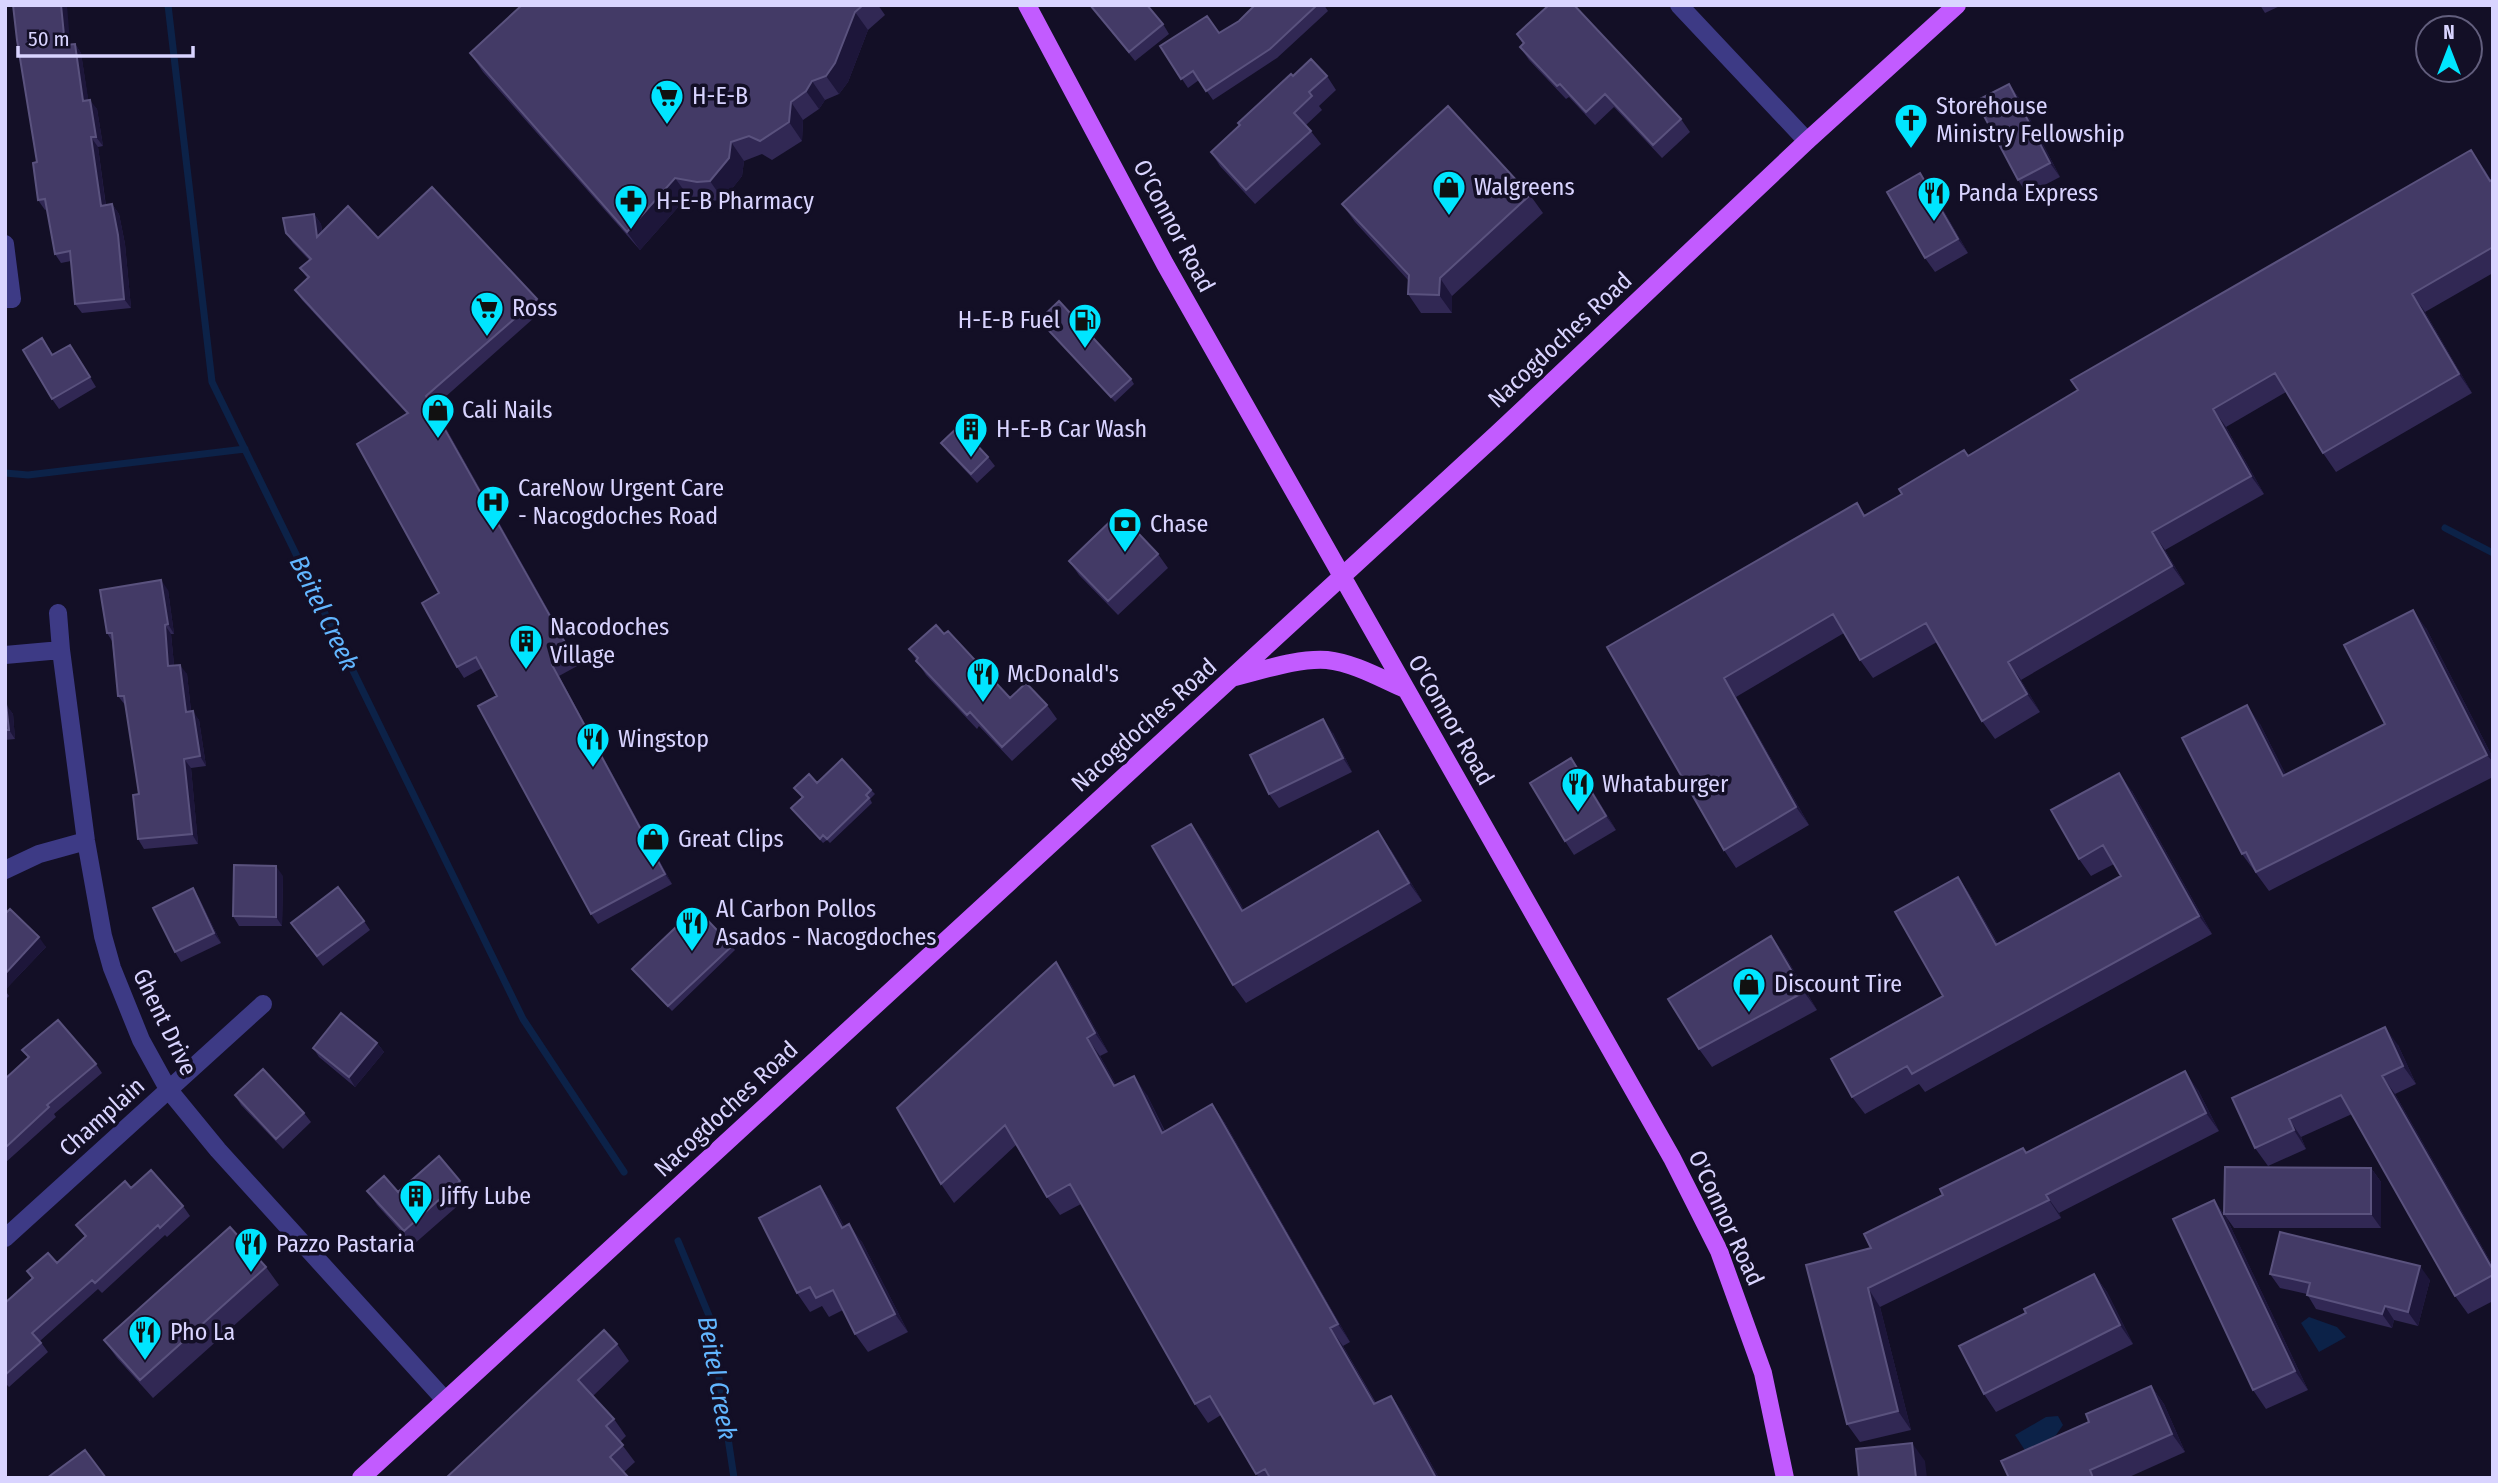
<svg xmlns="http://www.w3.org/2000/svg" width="2498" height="1483" viewBox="0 0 2498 1483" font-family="'Fira Sans Condensed',sans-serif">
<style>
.water{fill:#0c2248}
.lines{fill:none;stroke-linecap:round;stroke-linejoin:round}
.stream{stroke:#0c2248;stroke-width:7}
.minor{stroke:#3d3a85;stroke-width:18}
.major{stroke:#c25bff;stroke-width:18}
.wall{fill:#312854}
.shaded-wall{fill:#1d163a}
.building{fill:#433a66;stroke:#5a527e;stroke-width:2}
.labels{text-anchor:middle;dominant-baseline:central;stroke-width:7;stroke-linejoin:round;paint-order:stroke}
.poi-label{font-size:24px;fill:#d9d4ff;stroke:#130f26;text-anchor:start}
.street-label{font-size:24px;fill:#d9d4ff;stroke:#130f26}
.water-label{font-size:26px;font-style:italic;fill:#62b6ff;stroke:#130f26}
</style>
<rect width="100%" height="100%" fill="#130f26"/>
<path class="water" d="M 2309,1317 L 2337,1327 L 2346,1337 L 2319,1352 L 2301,1323 Z
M 2058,1416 L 2063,1425 L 2056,1435 L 2026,1452 L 2015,1435 L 2046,1417 Z"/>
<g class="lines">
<path class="stream" d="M 168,5 L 212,382 L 523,1019 L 624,1172
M 5,473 L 28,475 L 245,449
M 2445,528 L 2493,553
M 678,1241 L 710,1318 L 734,1478"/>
<path class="minor" d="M 1679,5 L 1807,141
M 5,244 L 12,299 L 5,299
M 58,613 L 61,650 L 86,841 L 103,936 L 112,968 L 141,1040 L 168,1089 L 218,1150 L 445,1400
M 5,655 L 61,650
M 5,870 L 39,854 L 86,841
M 5,1238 L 263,1004"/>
<path class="major" d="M 1027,5 L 1165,264 L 1672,1158 L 1719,1251 L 1763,1373 L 1785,1478
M 1235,677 C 1264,670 1297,658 1327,660 C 1354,663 1380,678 1405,689
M 361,1478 L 1498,433 L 1807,141 L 1957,5"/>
</g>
<path class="wall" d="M 522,5 L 878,5 L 885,15 L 868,30 L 848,82 L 839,94 L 825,100 L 819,109 L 803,120 L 802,141 L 772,160 L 762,154 L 744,161 L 742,176 L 723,200 L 709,201 L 688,196 L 640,250 L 483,72 L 470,53 Z
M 1090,5 L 1163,24 L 1169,34 L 1135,61 Z
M 1255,5 L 1324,5 L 1328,11 L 1277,58 L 1213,100 L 1199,80 L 1188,88 L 1160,46 L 1219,33 L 1239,21 Z
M 2260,5 L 2282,5 L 2265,13 Z
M 1517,34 L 1681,119 L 1690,132 L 1662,158 L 1614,107 L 1595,125 L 1569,97 L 1566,99 L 1529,60 L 1520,47 L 1523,44 Z
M 75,44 L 81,53 L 88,100 L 97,109 L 103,146 L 98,147 L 106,206 L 112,204 L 119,214 L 125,244 L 131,308 L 82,313 L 75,304 L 71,261 L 61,263 L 55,254 L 47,209 L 45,210 L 38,200 L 37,162 L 71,45 Z
M 1293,76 L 1327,76 L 1336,90 L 1319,106 L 1322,110 L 1306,125 L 1321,144 L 1255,204 L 1220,166 L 1211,152 Z
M 2009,84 L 2019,98 L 2060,177 L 2027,194 L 2018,180 Z
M 2484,169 L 2491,180 L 2493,179 L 2493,273 L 2425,312 L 2472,393 L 2336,472 L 2323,453 L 2286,392 L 2226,427 L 2264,494 L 2165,550 L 2185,584 L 2021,680 L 2040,712 L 1995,739 L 1982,721 L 1937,642 L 1873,678 L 1860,660 L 1844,633 L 1736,697 L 1809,825 L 1736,868 L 1724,850 L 1607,647 L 1857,503 L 1865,515 L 1968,456 Z
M 1930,187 L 1968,253 L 1935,272 L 1925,258 Z
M 1530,195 L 1543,213 L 1452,296 L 1452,313 L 1421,313 L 1408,294 L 1408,280 L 1355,222 L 1342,204 Z
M 314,214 L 321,224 L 322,231 L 378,238 L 537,299 L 544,309 L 434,407 L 579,665 L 559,676 L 672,884 L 598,924 L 591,914 L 497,696 L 482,668 L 464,678 L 457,667 L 439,593 L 407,414 L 302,300 L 295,290 L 307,278 L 300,268 L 309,260 L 293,243 L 286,233 Z
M 1039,320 L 1131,379 L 1134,384 L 1115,402 Z
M 49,348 L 53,355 L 76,354 L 96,387 L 59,409 L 52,399 Z
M 941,443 L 988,457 L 995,466 L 977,483 L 948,452 Z
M 1158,554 L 1168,568 L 1118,615 L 1079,575 L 1069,561 Z
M 168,590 L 174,634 L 171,634 L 174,665 L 187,674 L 191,711 L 199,720 L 206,766 L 191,768 L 198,844 L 144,849 L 138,839 L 139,794 L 125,705 L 118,696 L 112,641 L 107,633 Z
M 2426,628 L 2493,758 L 2493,777 L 2269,891 L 2242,854 L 2260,724 L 2286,775 L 2385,724 Z
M 944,634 L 1010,698 L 1047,705 L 1057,719 L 1012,761 L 979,726 L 977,729 L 926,675 L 909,649 Z
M 5,704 L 13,714 L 15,739 L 5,740 Z
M 1333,733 L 1352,772 L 1279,808 L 1269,794 Z
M 1581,772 L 1616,830 L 1574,855 L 1565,841 Z
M 817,783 L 871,790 L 875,794 L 870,799 L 872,803 L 830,843 L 827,840 L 823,843 L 791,808 L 802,798 L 794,788 Z
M 2132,791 L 2212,934 L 1925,1092 L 1919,1084 L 1865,1114 L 1852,1097 L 1943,996 L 1958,877 L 1970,895 L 1998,944 L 2121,876 L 2114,864 L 2091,876 L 2079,859 Z
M 1191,824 L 1204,842 L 1244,910 L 1391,850 L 1422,901 L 1246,1003 L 1233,985 Z
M 283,876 L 282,926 L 239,926 L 233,916 Z
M 193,888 L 199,898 L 221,943 L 181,962 L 175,952 Z
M 5,914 L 46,947 L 5,990 L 9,996 L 5,1000 Z
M 364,921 L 370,930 L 323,966 L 291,923 Z
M 1771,936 L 1784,954 L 1817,1010 L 1712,1067 L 1699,1049 Z
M 732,946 L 735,950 L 672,1011 L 632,969 Z
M 1069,981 L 1108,1052 L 1100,1056 L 1116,1085 L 1147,1095 L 1165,1131 L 1212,1104 L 1225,1123 L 1350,1342 L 1343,1346 L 1376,1403 L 1391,1396 L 1404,1415 L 1439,1478 L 1259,1478 L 1221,1415 L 1208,1423 L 1195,1404 L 1081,1204 L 1060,1215 L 1047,1197 L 1016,1145 L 954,1203 L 941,1184 Z
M 377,1043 L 384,1052 L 355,1087 L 319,1057 L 313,1048 Z
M 2398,1045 L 2416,1084 L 2395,1094 L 2493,1266 L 2493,1301 L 2468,1314 L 2455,1296 L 2352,1114 L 2301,1137 L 2306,1149 L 2268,1166 L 2255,1148 L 2232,1098 Z
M 22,1050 L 96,1064 L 102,1073 L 54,1114 L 56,1117 L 5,1163 L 5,1079 L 28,1058 Z
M 2198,1090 L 2219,1131 L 2059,1213 L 2061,1218 L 1880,1307 L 1911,1430 L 1860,1442 L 1847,1424 L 1871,1248 L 1943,1195 L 2023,1148 L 2027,1153 Z
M 235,1095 L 304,1113 L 311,1122 L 283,1149 L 241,1105 Z
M 2371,1168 L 2381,1182 L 2381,1228 L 2234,1228 L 2224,1214 Z
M 460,1181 L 470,1195 L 413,1245 L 377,1205 L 367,1191 L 398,1192 Z
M 820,1186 L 833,1205 L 844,1226 L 862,1242 L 908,1332 L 868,1352 L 855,1334 L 843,1310 L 829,1317 L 822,1306 L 810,1312 L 797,1293 Z
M 131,1188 L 183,1206 L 190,1216 L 167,1237 L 165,1235 L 102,1293 L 98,1289 L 40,1341 L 48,1352 L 9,1387 L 5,1383 L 5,1303 L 32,1279 L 27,1271 L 57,1263 L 85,1237 L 76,1225 Z
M 2214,1200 L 2227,1219 L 2308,1390 L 2266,1409 L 2253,1390 Z
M 266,1267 L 279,1285 L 153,1398 L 117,1358 L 104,1340 Z
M 2094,1274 L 2107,1292 L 2133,1344 L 1996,1412 L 1984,1394 L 2026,1313 Z
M 2270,1274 L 2430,1280 L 2418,1326 L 2394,1320 L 2392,1328 L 2316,1309 L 2307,1294 L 2280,1288 Z
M 617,1344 L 629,1361 L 593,1396 L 614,1419 L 626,1436 L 620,1442 L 635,1462 L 624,1472 L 446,1478 Z
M 2151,1386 L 2164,1404 L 2185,1452 L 2127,1478 L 2009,1478 L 2089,1422 Z"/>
<path class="shaded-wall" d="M 61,5 L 67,5 L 71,55 L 65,45 Z
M 855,12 L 868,30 L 848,82 L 839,94 L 826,76 Z
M 75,44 L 81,53 L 90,110 L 83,101 Z
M 812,81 L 825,100 L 819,109 L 806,91 Z
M 2009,84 L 2019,98 L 2060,177 L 2050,163 Z
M 90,100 L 97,109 L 103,146 L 96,137 Z
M 791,102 L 803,120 L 802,141 L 789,122 Z
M 91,137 L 98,147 L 107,216 L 101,206 Z
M 731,142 L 744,161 L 742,176 L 723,200 L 710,181 Z
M 2471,150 L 2484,169 L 2493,183 L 2493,186 Z
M 1920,173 L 1930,187 L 1968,253 L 1958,239 Z
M 675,178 L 688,196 L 640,250 L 627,232 Z
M 112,204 L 119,214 L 125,244 L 131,308 L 124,299 Z
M 314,214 L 321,224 L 324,247 L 317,237 Z
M 1440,278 L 1452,296 L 1452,313 L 1439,295 Z
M 2412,294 L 2425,312 L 2472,393 L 2459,374 Z
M 426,396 L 434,407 L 579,665 L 572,655 Z
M 2213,409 L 2226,427 L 2264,494 L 2251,476 Z
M 2152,532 L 2165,550 L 2185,584 L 2172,566 Z
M 161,580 L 168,590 L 174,634 L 168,624 Z
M 2413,610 L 2426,628 L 2493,758 L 2493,762 L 2487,755 Z
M 165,625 L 171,634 L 175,675 L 168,666 Z
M 2008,662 L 2021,680 L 2040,712 L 2027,694 Z
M 180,665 L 187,674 L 192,721 L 186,712 Z
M 552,665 L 559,676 L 672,884 L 665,874 Z
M 1724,678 L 1736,697 L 1809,825 L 1796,807 Z
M 6,704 L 13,714 L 15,739 L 9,730 Z
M 2247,705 L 2260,724 L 2296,794 L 2283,776 Z
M 193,711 L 199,720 L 206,766 L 200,756 Z
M 1323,719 L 1333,733 L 1352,772 L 1343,758 Z
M 1571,758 L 1581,772 L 1616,830 L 1606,816 Z
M 184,759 L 191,768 L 198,844 L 192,834 Z
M 2119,773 L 2132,791 L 2212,934 L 2199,916 Z
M 1191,824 L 1204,842 L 1255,929 L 1242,911 Z
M 1378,831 L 1391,850 L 1422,901 L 1409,883 Z
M 276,866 L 283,876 L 282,926 L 276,917 Z
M 1958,877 L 1970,895 L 2008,963 L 1996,945 Z
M 193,888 L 199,898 L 221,943 L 214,933 Z
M 1771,936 L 1784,954 L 1817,1010 L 1804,992 Z
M 39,937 L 46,947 L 5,990 L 5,974 Z
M 1056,962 L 1069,981 L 1108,1052 L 1095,1033 Z
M 2385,1027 L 2398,1045 L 2416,1084 L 2403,1066 Z
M 1087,1038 L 1100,1056 L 1127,1105 L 1114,1086 Z
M 377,1043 L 384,1052 L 355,1087 L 349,1077 Z
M 2185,1071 L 2198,1090 L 2219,1131 L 2206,1113 Z
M 1134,1076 L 1147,1095 L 1174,1151 L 1162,1133 Z
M 2382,1076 L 2395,1094 L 2493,1266 L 2493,1270 Z
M 1212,1104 L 1225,1123 L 1350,1342 L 1338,1324 Z
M 2289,1119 L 2301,1137 L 2306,1149 L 2294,1130 Z
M 2371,1168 L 2381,1182 L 2381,1228 L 2371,1214 Z
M 820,1186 L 833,1205 L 854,1246 L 842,1228 Z
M 2046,1195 L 2059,1213 L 2061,1218 L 2049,1200 Z
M 2214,1200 L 2227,1219 L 2308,1390 L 2295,1371 Z
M 849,1224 L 862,1242 L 908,1332 L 895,1314 Z
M 2420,1266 L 2430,1280 L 2418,1326 L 2408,1312 Z
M 2094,1274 L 2107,1292 L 2133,1344 L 2120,1325 Z
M 1868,1288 L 1880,1307 L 1911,1430 L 1898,1411 Z
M 2385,1306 L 2394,1320 L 2392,1328 L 2382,1314 Z
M 1330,1328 L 1343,1346 L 1386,1423 L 1374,1404 Z
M 2151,1386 L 2164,1404 L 2185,1452 L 2172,1434 Z
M 1391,1396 L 1404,1415 L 1439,1478 L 1436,1478 Z
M 1912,1443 L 1925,1461 L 1927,1478 L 1916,1478 Z"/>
<path class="building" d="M 13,5 L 61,5 L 65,45 L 75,44 L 83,101 L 90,100 L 96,137 L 91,137 L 101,206 L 112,204 L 118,235 L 124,299 L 75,304 L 70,251 L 55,254 L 45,199 L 38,200 L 33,163 L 37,162 L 17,40 Z
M 522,5 L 863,5 L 855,12 L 835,63 L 826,76 L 812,81 L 806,91 L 791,102 L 789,122 L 760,141 L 749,136 L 731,142 L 729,158 L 710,181 L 697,182 L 675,178 L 627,232 L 470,53 Z
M 1090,5 L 1147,5 L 1163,24 L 1129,52 Z
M 1255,5 L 1317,5 L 1270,49 L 1206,91 L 1193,71 L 1181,79 L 1160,46 L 1207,16 L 1219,33 L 1239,21 Z
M 1549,5 L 1574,5 L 1681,119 L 1653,145 L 1605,94 L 1586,112 L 1560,84 L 1557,86 L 1520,47 L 1524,43 L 1517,34 Z
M 1311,59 L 1327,76 L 1309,92 L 1312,96 L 1294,113 L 1311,131 L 1246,190 L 1211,152 L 1240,125 L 1238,123 L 1291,74 L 1293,76 Z
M 2009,84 L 2050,163 L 2018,180 L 1976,101 Z
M 1448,106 L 1530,195 L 1440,278 L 1439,295 L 1408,294 L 1409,275 L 1342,204 Z
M 2471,150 L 2490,181 L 2493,179 L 2493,247 L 2412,294 L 2459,374 L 2323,453 L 2275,373 L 2213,409 L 2251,476 L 2152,532 L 2172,566 L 2008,662 L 2027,694 L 1982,721 L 1926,623 L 1860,660 L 1833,614 L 1724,678 L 1796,807 L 1724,850 L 1607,647 L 1857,503 L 1864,516 L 1902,494 L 1899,489 L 1964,450 L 1968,456 L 2078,390 L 2071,380 Z
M 1920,173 L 1958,239 L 1925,258 L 1887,192 Z
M 432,187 L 537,299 L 426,396 L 572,655 L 552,665 L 665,874 L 591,914 L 478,706 L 497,696 L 476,657 L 457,667 L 422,603 L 439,593 L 357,444 L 408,413 L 295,290 L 309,277 L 300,268 L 311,259 L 286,233 L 283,218 L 314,214 L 317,237 L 348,206 L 378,238 Z
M 1059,301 L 1131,379 L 1111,397 L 1039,320 Z
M 42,338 L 52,355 L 70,345 L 90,377 L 52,399 L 23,350 Z
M 959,426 L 988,457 L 971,474 L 941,443 Z
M 1119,513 L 1158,554 L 1108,601 L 1069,561 Z
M 161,580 L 168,624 L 165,625 L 168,666 L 180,665 L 186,712 L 193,711 L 200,756 L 184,759 L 192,834 L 138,839 L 133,795 L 139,794 L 124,696 L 118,696 L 112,633 L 107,633 L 100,590 Z
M 2413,610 L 2487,755 L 2256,872 L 2246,852 L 2242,854 L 2182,738 L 2247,705 L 2283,776 L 2385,724 L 2344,645 Z
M 936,625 L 944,634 L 948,631 L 1010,698 L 1026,683 L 1047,705 L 1002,747 L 970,712 L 967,715 L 916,661 L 918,658 L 909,649 Z
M 5,704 L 6,704 L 9,730 L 5,730 Z
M 1323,719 L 1343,758 L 1269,794 L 1250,755 Z
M 1571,758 L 1606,816 L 1565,841 L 1530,783 Z
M 842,759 L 871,790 L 866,795 L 869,798 L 827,839 L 823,835 L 820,839 L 791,808 L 803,797 L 794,788 L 809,774 L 817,783 Z
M 2119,773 L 2199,916 L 1912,1074 L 1907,1066 L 1852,1097 L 1831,1059 L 1943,996 L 1895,912 L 1958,877 L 1996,945 L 2121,876 L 2103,845 L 2079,859 L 2051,810 Z
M 1191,824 L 1242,911 L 1378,831 L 1409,883 L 1233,985 L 1152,846 Z
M 234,865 L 276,866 L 276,917 L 233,916 Z
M 338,887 L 364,921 L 317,956 L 291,923 Z
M 193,888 L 214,933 L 175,952 L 153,908 Z
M 696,908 L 732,946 L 668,1006 L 632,969 Z
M 10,909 L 39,937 L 5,974 L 5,914 Z
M 1771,936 L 1804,992 L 1699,1049 L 1668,999 Z
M 1056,962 L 1095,1033 L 1087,1038 L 1114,1086 L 1134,1076 L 1162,1133 L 1212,1104 L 1338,1324 L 1330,1328 L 1374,1404 L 1391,1396 L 1436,1478 L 1270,1478 L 1265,1469 L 1256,1474 L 1210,1396 L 1195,1404 L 1070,1184 L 1047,1197 L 1005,1125 L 941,1184 L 897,1108 Z
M 341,1013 L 377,1043 L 349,1077 L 313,1048 Z
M 58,1020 L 96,1064 L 47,1105 L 49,1107 L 5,1148 L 5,1079 L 29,1057 L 22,1050 Z
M 2385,1027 L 2403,1066 L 2382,1076 L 2493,1270 L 2493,1275 L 2455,1296 L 2341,1095 L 2289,1119 L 2294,1130 L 2255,1148 L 2232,1098 Z
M 263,1069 L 304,1113 L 276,1139 L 235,1095 Z
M 2185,1071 L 2206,1113 L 2046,1195 L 2049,1200 L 1868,1288 L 1898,1411 L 1847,1424 L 1806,1265 L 1871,1248 L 1864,1234 L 1943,1195 L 1940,1189 L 2023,1148 L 2026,1153 Z
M 439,1156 L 460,1181 L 404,1231 L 367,1191 L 384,1176 L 398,1192 Z
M 2225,1167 L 2371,1168 L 2371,1214 L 2224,1214 Z
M 151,1170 L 183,1206 L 160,1228 L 158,1225 L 95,1283 L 92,1280 L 32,1333 L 41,1343 L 5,1375 L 5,1303 L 33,1278 L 27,1271 L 48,1253 L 57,1263 L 86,1236 L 76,1225 L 125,1181 L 131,1188 Z
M 820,1186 L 842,1228 L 849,1224 L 895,1314 L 855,1334 L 833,1290 L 816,1298 L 810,1287 L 797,1293 L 759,1218 Z
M 2214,1200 L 2295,1371 L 2253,1390 L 2173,1219 Z
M 230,1227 L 266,1267 L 140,1380 L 104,1340 Z
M 2280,1232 L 2420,1266 L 2408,1312 L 2385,1306 L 2382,1314 L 2307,1295 L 2310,1283 L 2270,1274 Z
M 2094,1274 L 2120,1325 L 1984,1394 L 1959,1346 L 2026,1313 L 2024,1309 Z
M 604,1330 L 617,1344 L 578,1380 L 614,1419 L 606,1426 L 623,1445 L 610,1457 L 629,1478 L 446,1478 Z
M 2151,1386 L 2172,1434 L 2090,1470 L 2093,1478 L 2009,1478 L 2001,1461 L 2089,1422 L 2086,1414 Z
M 1912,1443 L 1916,1478 L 1859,1478 L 1856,1449 Z
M 85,1450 L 106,1478 L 47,1478 Z"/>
<defs>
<symbol id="supermarket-pin" viewBox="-11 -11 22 30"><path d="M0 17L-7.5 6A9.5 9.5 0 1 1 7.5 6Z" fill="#00e5ff" stroke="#130f26"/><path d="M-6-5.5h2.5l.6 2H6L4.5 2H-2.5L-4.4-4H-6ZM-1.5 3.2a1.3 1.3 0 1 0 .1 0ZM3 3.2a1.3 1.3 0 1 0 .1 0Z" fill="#111"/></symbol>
<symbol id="church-pin" viewBox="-11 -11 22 30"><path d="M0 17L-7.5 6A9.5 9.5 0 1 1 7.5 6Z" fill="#00e5ff" stroke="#130f26"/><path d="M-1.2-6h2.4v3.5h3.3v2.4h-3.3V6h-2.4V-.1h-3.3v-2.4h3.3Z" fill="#111"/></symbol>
<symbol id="shop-pin" viewBox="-11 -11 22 30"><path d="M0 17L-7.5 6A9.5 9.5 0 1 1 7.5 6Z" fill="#00e5ff" stroke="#130f26"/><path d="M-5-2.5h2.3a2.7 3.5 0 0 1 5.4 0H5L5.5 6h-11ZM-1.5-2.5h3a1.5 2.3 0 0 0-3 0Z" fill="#111"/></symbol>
<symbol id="restaurant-pin" viewBox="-11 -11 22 30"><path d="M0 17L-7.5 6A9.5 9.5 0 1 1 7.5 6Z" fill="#00e5ff" stroke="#130f26"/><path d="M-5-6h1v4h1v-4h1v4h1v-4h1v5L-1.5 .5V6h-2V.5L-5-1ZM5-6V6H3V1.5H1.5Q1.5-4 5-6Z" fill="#111"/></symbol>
<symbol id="pharmacy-pin" viewBox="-11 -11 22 30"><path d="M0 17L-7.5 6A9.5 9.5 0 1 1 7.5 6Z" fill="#00e5ff" stroke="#130f26"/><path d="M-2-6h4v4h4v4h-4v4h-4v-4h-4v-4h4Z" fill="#111"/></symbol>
<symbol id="fuel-pin" viewBox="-11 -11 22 30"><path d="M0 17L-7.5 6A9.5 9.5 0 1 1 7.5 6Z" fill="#00e5ff" stroke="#130f26"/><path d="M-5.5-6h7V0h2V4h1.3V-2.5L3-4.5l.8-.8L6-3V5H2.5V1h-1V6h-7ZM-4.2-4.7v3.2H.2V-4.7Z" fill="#111"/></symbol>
<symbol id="building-pin" viewBox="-11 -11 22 30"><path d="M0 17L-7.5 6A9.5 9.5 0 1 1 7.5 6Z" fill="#00e5ff" stroke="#130f26"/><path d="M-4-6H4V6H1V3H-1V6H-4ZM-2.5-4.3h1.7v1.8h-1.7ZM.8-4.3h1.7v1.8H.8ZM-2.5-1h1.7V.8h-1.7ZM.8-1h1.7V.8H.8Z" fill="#111"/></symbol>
<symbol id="hospital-pin" viewBox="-11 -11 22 30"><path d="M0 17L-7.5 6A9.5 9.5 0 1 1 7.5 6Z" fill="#00e5ff" stroke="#130f26"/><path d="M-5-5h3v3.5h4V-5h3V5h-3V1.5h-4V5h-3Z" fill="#111"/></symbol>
<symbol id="bank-pin" viewBox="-11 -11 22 30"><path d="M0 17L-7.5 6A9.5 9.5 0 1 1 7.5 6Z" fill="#00e5ff" stroke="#130f26"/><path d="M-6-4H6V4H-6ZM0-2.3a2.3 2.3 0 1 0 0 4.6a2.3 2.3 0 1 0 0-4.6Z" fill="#111"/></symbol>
</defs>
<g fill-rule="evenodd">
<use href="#supermarket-pin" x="648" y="77" width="38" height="52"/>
<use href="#church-pin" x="1892" y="101" width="38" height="52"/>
<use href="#shop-pin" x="1430" y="168" width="38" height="52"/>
<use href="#restaurant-pin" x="1915" y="174" width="38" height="52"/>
<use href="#pharmacy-pin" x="612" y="182" width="38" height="52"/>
<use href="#supermarket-pin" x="468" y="289" width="38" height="52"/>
<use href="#fuel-pin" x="1066" y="301" width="38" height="52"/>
<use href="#shop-pin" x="419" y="391" width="38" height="52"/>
<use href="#building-pin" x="952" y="410" width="38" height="52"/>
<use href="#hospital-pin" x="474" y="483" width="38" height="52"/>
<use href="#bank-pin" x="1106" y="505" width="38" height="52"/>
<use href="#building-pin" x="507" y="622" width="38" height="52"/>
<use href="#restaurant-pin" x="964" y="655" width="38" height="52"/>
<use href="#restaurant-pin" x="574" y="720" width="38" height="52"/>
<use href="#restaurant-pin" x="1559" y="765" width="38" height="52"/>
<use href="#shop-pin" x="634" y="820" width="38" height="52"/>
<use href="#restaurant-pin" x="673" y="904" width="38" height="52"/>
<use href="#shop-pin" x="1730" y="965" width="38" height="52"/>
<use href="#building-pin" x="397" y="1177" width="38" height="52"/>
<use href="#restaurant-pin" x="232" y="1225" width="38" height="52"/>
<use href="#restaurant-pin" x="126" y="1313" width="38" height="52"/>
</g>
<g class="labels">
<g class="poi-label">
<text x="692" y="96">H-E-B</text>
<text x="1936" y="106">Storehouse<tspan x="1936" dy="28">Ministry Fellowship</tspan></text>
<text x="1474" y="187">Walgreens</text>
<text x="1958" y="193">Panda Express</text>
<text x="656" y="201">H-E-B Pharmacy</text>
<text x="512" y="308">Ross</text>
<text x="1060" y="320" text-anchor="end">H-E-B Fuel</text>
<text x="462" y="410">Cali Nails</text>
<text x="996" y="429">H-E-B Car Wash</text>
<text x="518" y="488">CareNow Urgent Care<tspan x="518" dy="28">- Nacogdoches Road</tspan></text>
<text x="1150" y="524">Chase</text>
<text x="550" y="627">Nacodoches<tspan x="550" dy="28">Village</tspan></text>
<text x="1007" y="674">McDonald's</text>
<text x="618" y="739">Wingstop</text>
<text x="1602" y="784">Whataburger</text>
<text x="678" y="839">Great Clips</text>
<text x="716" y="909">Al Carbon Pollos<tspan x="716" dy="28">Asados - Nacogdoches</tspan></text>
<text x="1774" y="984">Discount Tire</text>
<text x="440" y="1196">Jiffy Lube</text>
<text x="276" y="1244">Pazzo Pastaria</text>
<text x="170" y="1332">Pho La</text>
</g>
<g class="street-label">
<text transform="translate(1174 226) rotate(62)">O'Connor Road</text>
<text transform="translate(1560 340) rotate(-43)">Nacogdoches Road</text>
<text transform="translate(1451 720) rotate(60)">O'Connor Road</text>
<text transform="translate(1144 725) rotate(-42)">Nacogdoches Road</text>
<text transform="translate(165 1022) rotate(64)">Ghent Drive</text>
<text transform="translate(726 1109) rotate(-43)">Nacogdoches Road</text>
<text transform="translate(102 1117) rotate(-42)">Champlain</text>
<text transform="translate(1726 1218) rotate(65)">O'Connor Road</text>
</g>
<g class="water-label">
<text transform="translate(324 613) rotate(64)">Beitel Creek</text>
<text transform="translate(717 1378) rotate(80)">Beitel Creek</text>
</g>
</g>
<rect width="2498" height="1483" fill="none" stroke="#d9d4ff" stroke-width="14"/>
<g transform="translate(2449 49)"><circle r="33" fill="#130f26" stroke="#625e7d" stroke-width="2"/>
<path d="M0-5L12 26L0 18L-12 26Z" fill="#00e5ff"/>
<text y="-10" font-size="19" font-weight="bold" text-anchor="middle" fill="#d9d4ff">N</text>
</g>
<path d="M18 46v10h175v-10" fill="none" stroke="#d9d4ff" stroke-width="3.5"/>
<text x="28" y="46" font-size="21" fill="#d9d4ff" stroke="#130f26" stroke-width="5" paint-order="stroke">50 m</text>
</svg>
